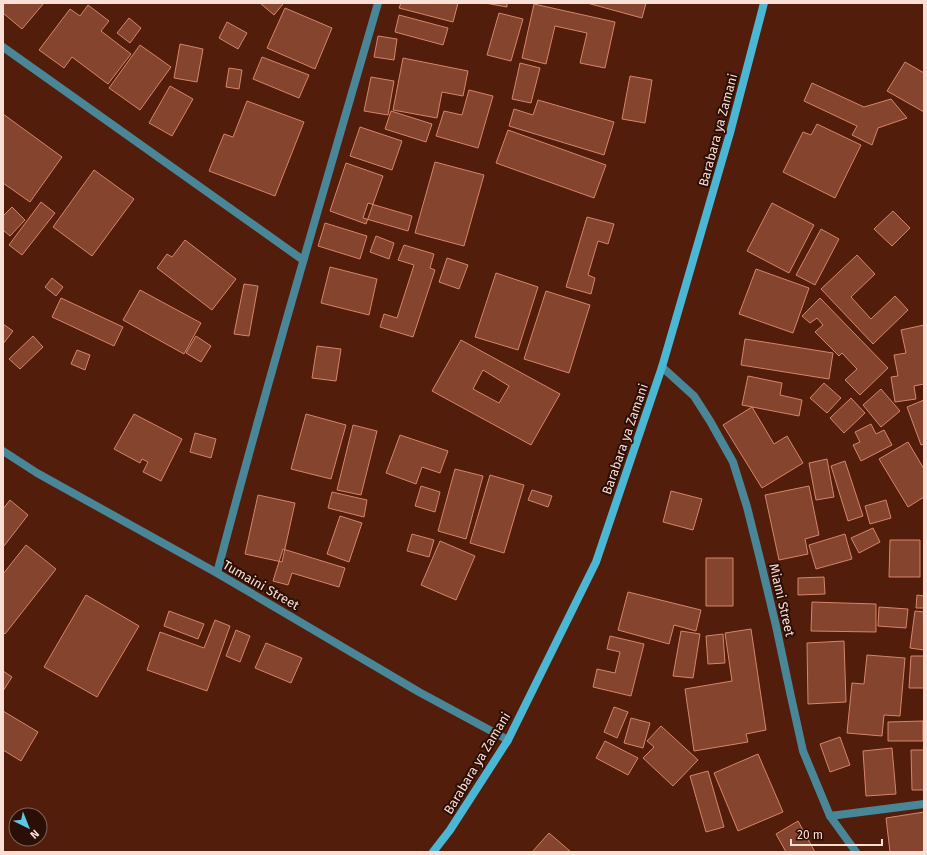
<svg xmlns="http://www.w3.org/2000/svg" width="927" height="855" viewBox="0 0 927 855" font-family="'Fira Sans',sans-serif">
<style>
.building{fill:#85442e;stroke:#d5856b;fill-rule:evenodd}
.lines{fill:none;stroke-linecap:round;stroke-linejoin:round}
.street{stroke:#488698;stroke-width:8}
.secondary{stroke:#4bb7d4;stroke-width:8}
.labels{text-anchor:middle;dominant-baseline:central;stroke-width:4;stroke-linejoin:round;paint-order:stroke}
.street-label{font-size:13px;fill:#fadfd7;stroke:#2b0e05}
</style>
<rect width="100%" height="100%" fill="#521d0a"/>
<path class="building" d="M 3,3 L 44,3 L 22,29 L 3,13 Z
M 260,3 L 282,3 L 283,4 L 274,15 Z
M 401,3 L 458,3 L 453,22 L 399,8 Z
M 485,3 L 507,3 L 507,7 Z
M 587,3 L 646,3 L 642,18 Z
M 534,4 L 615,22 L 605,68 L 580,63 L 587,33 L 555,26 L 546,64 L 522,58 Z
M 88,5 L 109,21 L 101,31 L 131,54 L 108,84 L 72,57 L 64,68 L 39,50 L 70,9 L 80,16 Z
M 285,8 L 332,28 L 315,69 L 267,48 Z
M 499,13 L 523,19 L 511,61 L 487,55 Z
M 399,15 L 448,28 L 443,45 L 395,32 Z
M 129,18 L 141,28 L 130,43 L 117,33 Z
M 227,22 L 247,33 L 238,49 L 219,38 Z
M 378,36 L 397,39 L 394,60 L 374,57 Z
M 180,44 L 203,49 L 197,82 L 174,78 Z
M 140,45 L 171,67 L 140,110 L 109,88 Z
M 262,57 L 309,75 L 299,98 L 253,79 Z
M 403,58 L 468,71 L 463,96 L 442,92 L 437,118 L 393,110 Z
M 905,62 L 924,73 L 924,112 L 887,91 Z
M 520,63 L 540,68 L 531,103 L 512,99 Z
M 229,68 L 242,70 L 239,89 L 226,87 Z
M 630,76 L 652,80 L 645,123 L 622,119 Z
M 371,77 L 394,81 L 388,115 L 364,111 Z
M 812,83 L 864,107 L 891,99 L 907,118 L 878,128 L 872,145 L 852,135 L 857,126 L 804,101 Z
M 170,86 L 193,99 L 172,136 L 149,123 Z
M 469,90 L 493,96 L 478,148 L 436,136 L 444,111 L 462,115 Z
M 538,100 L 614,122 L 604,155 L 509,126 L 514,109 L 533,115 Z
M 247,101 L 304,122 L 275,196 L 209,171 L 224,134 L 233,137 Z
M 391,111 L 432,124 L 426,142 L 385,129 Z
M 3,114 L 62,157 L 30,202 L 3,183 Z
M 817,124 L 861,145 L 835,198 L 783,172 L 803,132 L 811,135 Z
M 360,127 L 402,141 L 392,170 L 350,156 Z
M 508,130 L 606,165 L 594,198 L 496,163 Z
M 435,162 L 484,175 L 464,246 L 415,233 Z
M 346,163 L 383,176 L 366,224 L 330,211 Z
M 94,170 L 134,199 L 92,256 L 53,227 Z
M 41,202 L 55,213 L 22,255 L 9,245 Z
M 368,203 L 412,216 L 408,231 L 363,218 Z
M 772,203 L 814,225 L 789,273 L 747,251 Z
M 12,207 L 25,220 L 10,236 L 3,230 L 3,216 Z
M 893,211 L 910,228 L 892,246 L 874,229 Z
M 587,217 L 614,224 L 608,244 L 598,241 L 588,275 L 595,278 L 591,294 L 566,287 Z
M 325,223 L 367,236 L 360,259 L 318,246 Z
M 821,229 L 839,239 L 815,285 L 796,275 Z
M 376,236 L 394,243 L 389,259 L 370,252 Z
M 185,240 L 236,279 L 212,310 L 157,268 L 167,254 L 172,257 Z
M 404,245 L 434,254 L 430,268 L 435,270 L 413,337 L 380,327 L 384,314 L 397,318 L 414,265 L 398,260 Z
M 857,255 L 875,274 L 851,297 L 871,319 L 895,296 L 908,310 L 873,344 L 821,289 Z
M 447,258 L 468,265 L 459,289 L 439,282 Z
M 330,267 L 377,279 L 369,315 L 321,303 Z
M 756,269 L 809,288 L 793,333 L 739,314 Z
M 496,273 L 538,287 L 518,350 L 475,337 Z
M 52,278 L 63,287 L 56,296 L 45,287 Z
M 244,284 L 258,286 L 249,336 L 234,334 Z
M 140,290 L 201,323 L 184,354 L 123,320 Z
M 546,291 L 590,305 L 569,373 L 524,359 Z
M 61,298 L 123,327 L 114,346 L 52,317 Z
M 820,298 L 888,368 L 860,395 L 845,380 L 857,369 L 842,353 L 839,356 L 815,332 L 823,325 L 817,318 L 810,323 L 802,316 Z
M 3,324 L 13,331 L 3,344 Z
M 924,325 L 924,384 L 914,386 L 916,399 L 895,402 L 891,377 L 898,376 L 894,355 L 906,353 L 901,330 Z
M 33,336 L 43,347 L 20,369 L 9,359 Z
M 196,336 L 211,346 L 201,362 L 186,353 Z
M 745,339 L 833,353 L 829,379 L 741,365 Z
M 461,340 L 560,394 L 531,445 L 432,391 ZM 483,370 L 509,386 L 499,403 L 473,389 Z
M 317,346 L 341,349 L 336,381 L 312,378 Z
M 77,350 L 90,355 L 85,370 L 71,364 Z
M 748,376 L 782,383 L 780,395 L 802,400 L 799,416 L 742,405 Z
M 824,383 L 841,398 L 827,413 L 810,398 Z
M 881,389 L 900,411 L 881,427 L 863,405 Z
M 851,398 L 865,413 L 844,433 L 830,418 Z
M 924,400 L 924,444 L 921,445 L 907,407 Z
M 752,407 L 774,444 L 787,436 L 803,463 L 762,488 L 723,425 Z
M 134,414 L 182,439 L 161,481 L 143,472 L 148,462 L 142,459 L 140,463 L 114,449 Z
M 306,414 L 346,425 L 331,479 L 291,469 Z
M 871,424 L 876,434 L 884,430 L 892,445 L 861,461 L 853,445 L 860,442 L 855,432 Z
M 353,425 L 377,431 L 361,495 L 337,490 Z
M 195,433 L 216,439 L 211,458 L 190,452 Z
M 400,435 L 448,451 L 440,473 L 422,467 L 416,484 L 386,473 Z
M 908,442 L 924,469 L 924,497 L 908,507 L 879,459 Z
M 827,459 L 834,497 L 816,500 L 809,463 Z
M 845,461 L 863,516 L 848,521 L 831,466 Z
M 455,469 L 483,476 L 466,539 L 438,531 Z
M 490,475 L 524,485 L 504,553 L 470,543 Z
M 421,486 L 440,492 L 435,512 L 415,506 Z
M 809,486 L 819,535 L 805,539 L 808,554 L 779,560 L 765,495 Z
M 532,490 L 552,496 L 548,507 L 528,500 Z
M 671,491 L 702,499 L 693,530 L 663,522 Z
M 332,492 L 367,500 L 364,517 L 328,508 Z
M 258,495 L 295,503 L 282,562 L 245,554 Z
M 10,500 L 28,515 L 4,546 L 3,546 L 3,509 Z
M 886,500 L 891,518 L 870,524 L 865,506 Z
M 340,516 L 362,523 L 349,562 L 327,554 Z
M 873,528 L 880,542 L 859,553 L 851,538 Z
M 412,534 L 434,540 L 429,557 L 407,551 Z
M 845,534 L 852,559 L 816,569 L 809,545 Z
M 890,540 L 920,540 L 920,577 L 889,577 Z
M 440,541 L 475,556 L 456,600 L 421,585 Z
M 26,545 L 56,569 L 5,634 L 3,632 L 3,574 Z
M 283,549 L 345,568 L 339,587 L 292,573 L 288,585 L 273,581 Z
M 706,558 L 733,558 L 733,606 L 706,606 Z
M 824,577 L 825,594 L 798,595 L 798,578 Z
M 628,592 L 701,610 L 696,631 L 674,625 L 669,644 L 618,630 Z
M 86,595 L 139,626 L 97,697 L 44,667 Z
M 917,595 L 924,596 L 924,608 L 916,608 Z
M 812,602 L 876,604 L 876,632 L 811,631 Z
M 879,607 L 908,609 L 906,628 L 878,626 Z
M 169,611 L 204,624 L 198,639 L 164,626 Z
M 915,611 L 924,612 L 924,650 L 910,648 Z
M 215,620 L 230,626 L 207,691 L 147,670 L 160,632 L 204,648 Z
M 751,629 L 766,730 L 746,734 L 748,742 L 694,751 L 685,689 L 732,681 L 725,633 Z
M 236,630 L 250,636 L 240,662 L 226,656 Z
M 681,631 L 700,634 L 693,678 L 673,676 Z
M 723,634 L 725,663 L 708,664 L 706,636 Z
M 610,636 L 644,644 L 631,696 L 593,687 L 597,669 L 615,673 L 620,652 L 607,649 Z
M 844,641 L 846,702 L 808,704 L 807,643 Z
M 266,643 L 302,658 L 291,683 L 255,668 Z
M 867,655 L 905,658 L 900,716 L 884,715 L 882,736 L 847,733 L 852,683 L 864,684 Z
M 911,656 L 924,656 L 924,688 L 909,688 Z
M 3,671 L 12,677 L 3,691 Z
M 614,707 L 628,712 L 617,738 L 604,732 Z
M 3,711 L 38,732 L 21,761 L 3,750 Z
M 631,718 L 650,723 L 643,748 L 624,743 Z
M 923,721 L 923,741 L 888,741 L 888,722 Z
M 661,726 L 698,760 L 673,786 L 643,758 L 654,747 L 647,741 Z
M 840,737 L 850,765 L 830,772 L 820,744 Z
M 605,741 L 638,758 L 628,775 L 596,758 Z
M 892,748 L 896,794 L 866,796 L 863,751 Z
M 911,750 L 924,750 L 924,790 L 912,790 Z
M 758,754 L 783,812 L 738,831 L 714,773 Z
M 708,771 L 724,827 L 706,832 L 690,776 Z
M 924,812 L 924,852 L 890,852 L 886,818 Z
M 798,821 L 815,852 L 786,852 L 776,834 Z
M 549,833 L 571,852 L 532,852 Z"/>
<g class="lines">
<path class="street" d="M 3,47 L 303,260
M 662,367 L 694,396 L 710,421 L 733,462 L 747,507 L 760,559 L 776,626 L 790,692 L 803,751 L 830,816 L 856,852
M 3,451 L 37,473 L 217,573 L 419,692 L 508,740
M 217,573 C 267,382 323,193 378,3
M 830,816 L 924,804"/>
<path class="secondary" d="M 433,852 L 450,830 L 508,740 L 596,562 L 662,367 L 730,133 L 764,3"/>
</g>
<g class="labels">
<g class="street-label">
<text transform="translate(718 130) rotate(-75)">Barabara ya Zamani</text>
<text transform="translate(625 439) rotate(-71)">Barabara ya Zamani</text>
<text transform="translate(261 585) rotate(30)">Tumaini Street</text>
<text transform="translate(782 600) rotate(77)">Miami Street</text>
<text transform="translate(477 763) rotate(-59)">Barabara ya Zamani</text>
</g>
</g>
<rect width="927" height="855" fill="none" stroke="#fadfd7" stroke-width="8"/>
<g transform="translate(28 827) rotate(137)"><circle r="19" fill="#2b0e05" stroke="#7e6259"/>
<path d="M0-3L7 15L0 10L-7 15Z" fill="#5bc8e6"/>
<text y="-6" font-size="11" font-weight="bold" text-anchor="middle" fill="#fadfd7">N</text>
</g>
<path d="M791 839v6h91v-6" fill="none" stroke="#fadfd7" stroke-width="2"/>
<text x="797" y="839" font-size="12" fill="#fadfd7" stroke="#2b0e05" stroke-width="3" paint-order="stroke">20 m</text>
</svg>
